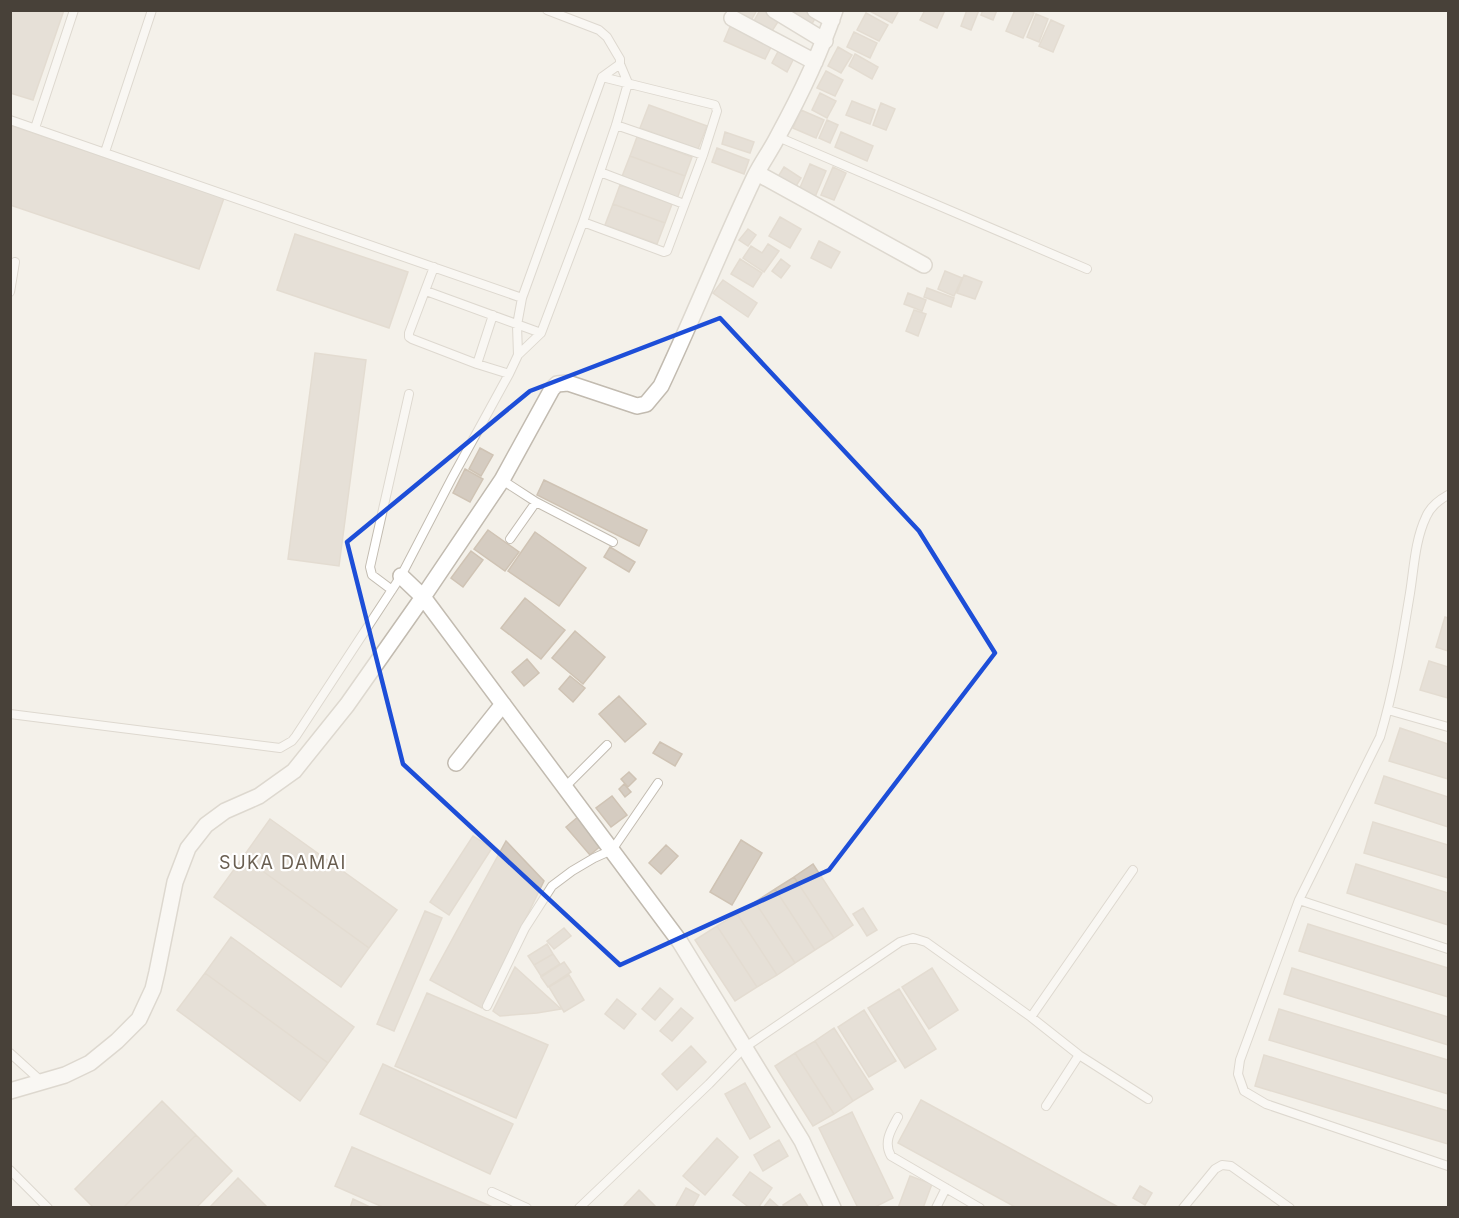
<svg xmlns="http://www.w3.org/2000/svg" width="1459" height="1218" viewBox="0 0 1459 1218" font-family="Inter,sans-serif">
<style>
.building{fill:#d5ccc1;stroke:#cfc3b4;stroke-width:1.5}
.lines{fill:none;stroke-linecap:round;stroke-linejoin:round}
.service-casing{stroke:#c2bbb0;stroke-width:10}
.minor-casing{stroke:#c2bbb0;stroke-width:18}
.service{stroke:#fff;stroke-width:8}
.minor{stroke:#fff;stroke-width:15}
.marked{fill:none;stroke:#1d4ed8;stroke-width:4.5;stroke-linejoin:round}
.labels{text-anchor:middle;dominant-baseline:central;stroke-width:4.5;stroke-linejoin:round;paint-order:stroke}
.quarter-label{font-size:18px;letter-spacing:1.5px;fill:#6a5f51;stroke:#fff}
</style>
<rect width="100%" height="100%" fill="#f4f1ea"/>
<path class="building" d="M 10,10 L 64,10 L 33,100 L 10,93 Z
M 739,10 L 757,10 L 749,24 L 735,16 Z
M 760,10 L 770,10 L 781,17 L 772,31 L 754,21 Z
M 790,10 L 810,10 L 817,15 L 809,29 L 786,17 Z
M 868,10 L 895,10 L 898,12 L 892,23 Z
M 925,10 L 945,10 L 937,28 L 920,20 Z
M 967,10 L 979,10 L 971,30 L 961,26 Z
M 983,10 L 997,10 L 993,20 L 981,15 Z
M 1015,10 L 1028,10 L 1034,13 L 1023,38 L 1006,31 Z
M 866,13 L 888,25 L 879,41 L 857,30 Z
M 1036,14 L 1048,19 L 1039,42 L 1027,37 Z
M 1051,20 L 1064,26 L 1053,52 L 1039,46 Z
M 732,22 L 774,41 L 765,59 L 724,41 Z
M 854,32 L 877,43 L 870,58 L 847,47 Z
M 781,46 L 796,54 L 787,72 L 772,63 Z
M 838,47 L 852,55 L 841,73 L 828,66 Z
M 855,54 L 878,67 L 872,79 L 849,66 Z
M 826,71 L 843,80 L 835,96 L 817,88 Z
M 820,93 L 836,101 L 827,118 L 812,110 Z
M 852,101 L 875,110 L 870,124 L 846,115 Z
M 881,103 L 895,109 L 886,130 L 873,125 Z
M 649,105 L 707,126 L 698,149 L 640,128 Z
M 801,110 L 824,120 L 816,138 L 793,128 Z
M 827,120 L 838,125 L 830,143 L 819,138 Z
M 10,125 L 224,198 L 199,269 L 10,205 Z
M 725,132 L 754,142 L 750,153 L 722,144 Z
M 841,132 L 873,146 L 867,161 L 835,147 Z
M 637,137 L 692,157 L 685,176 L 630,156 Z
M 717,148 L 749,160 L 744,174 L 712,162 Z
M 630,156 L 685,176 L 677,199 L 621,179 Z
M 810,164 L 826,171 L 815,197 L 799,190 Z
M 784,167 L 801,178 L 793,191 L 776,180 Z
M 833,167 L 846,173 L 834,200 L 821,195 Z
M 620,185 L 672,204 L 665,223 L 613,204 Z
M 613,204 L 665,223 L 657,244 L 605,225 Z
M 780,217 L 801,229 L 790,248 L 769,236 Z
M 748,229 L 756,235 L 748,246 L 739,240 Z
M 295,234 L 408,272 L 389,328 L 277,290 Z
M 819,241 L 840,252 L 831,268 L 811,258 Z
M 768,244 L 779,251 L 764,272 L 743,258 L 751,246 L 762,253 Z
M 740,259 L 762,273 L 753,287 L 731,274 Z
M 781,259 L 790,266 L 781,278 L 772,271 Z
M 945,271 L 962,278 L 954,296 L 938,289 Z
M 964,275 L 982,282 L 975,299 L 957,293 Z
M 723,280 L 757,303 L 748,317 L 713,293 Z
M 927,288 L 954,298 L 951,307 L 924,297 Z
M 908,293 L 926,300 L 922,311 L 904,304 Z
M 914,310 L 926,314 L 918,336 L 906,331 Z
M 315,353 L 366,360 L 339,566 L 288,559 Z
M 480,448 L 493,455 L 481,476 L 469,469 Z
M 465,469 L 483,479 L 470,502 L 453,493 Z
M 544,480 L 647,530 L 639,546 L 537,495 Z
M 488,530 L 519,552 L 505,571 L 474,549 Z
M 535,532 L 586,568 L 559,606 L 508,571 Z
M 610,547 L 635,562 L 629,572 L 604,557 Z
M 471,551 L 483,560 L 463,587 L 451,578 Z
M 525,598 L 565,630 L 541,659 L 501,628 Z
M 1445,617 L 1448,618 L 1448,651 L 1436,647 Z
M 575,631 L 605,657 L 583,684 L 552,658 Z
M 527,659 L 539,673 L 524,686 L 512,672 Z
M 1429,661 L 1448,667 L 1448,698 L 1420,690 Z
M 570,676 L 585,688 L 573,702 L 559,689 Z
M 619,696 L 646,724 L 625,742 L 599,714 Z
M 1400,728 L 1448,744 L 1448,779 L 1389,761 Z
M 660,742 L 682,754 L 675,766 L 653,753 Z
M 629,772 L 636,779 L 628,787 L 621,779 Z
M 1384,776 L 1448,797 L 1448,827 L 1375,803 Z
M 624,784 L 631,792 L 625,797 L 619,789 Z
M 612,796 L 627,815 L 611,827 L 596,808 Z
M 579,816 L 603,844 L 590,855 L 566,827 Z
M 270,819 L 397,910 L 369,948 L 243,857 Z
M 1373,822 L 1448,845 L 1448,878 L 1364,853 Z
M 473,836 L 492,848 L 449,915 L 430,902 Z
M 741,840 L 762,853 L 732,905 L 710,892 Z
M 506,841 L 544,881 L 482,1008 L 430,980 Z
M 666,845 L 678,856 L 661,874 L 649,863 Z
M 243,857 L 369,948 L 341,987 L 214,897 Z
M 813,864 L 853,925 L 834,938 L 794,877 Z
M 1356,864 L 1448,893 L 1448,925 L 1347,893 Z
M 794,877 L 834,938 L 815,950 L 775,889 Z
M 775,889 L 815,950 L 795,963 L 755,902 Z
M 755,902 L 795,963 L 777,975 L 737,914 Z
M 863,908 L 877,930 L 867,936 L 853,914 Z
M 425,911 L 442,918 L 394,1031 L 377,1024 Z
M 737,914 L 777,975 L 757,987 L 717,926 Z
M 1308,924 L 1448,968 L 1448,997 L 1299,951 Z
M 717,926 L 757,987 L 735,1001 L 695,940 Z
M 564,928 L 571,936 L 554,949 L 547,941 Z
M 231,937 L 354,1027 L 328,1063 L 205,973 Z
M 547,944 L 553,954 L 534,965 L 528,956 Z
M 553,954 L 560,964 L 541,976 L 534,965 Z
M 564,962 L 571,972 L 548,987 L 541,977 Z
M 515,967 L 561,1009 L 537,1013 L 500,1016 L 493,1011 Z
M 932,968 L 958,1010 L 929,1029 L 902,987 Z
M 1292,968 L 1448,1017 L 1448,1045 L 1284,994 Z
M 205,973 L 328,1063 L 300,1101 L 177,1010 Z
M 569,975 L 584,1000 L 564,1012 L 549,987 Z
M 660,988 L 673,999 L 655,1020 L 642,1009 Z
M 899,989 L 936,1049 L 905,1068 L 868,1008 Z
M 427,993 L 548,1045 L 516,1118 L 395,1066 Z
M 617,999 L 636,1014 L 624,1029 L 605,1014 Z
M 681,1008 L 693,1018 L 672,1041 L 660,1031 Z
M 1279,1009 L 1448,1060 L 1448,1094 L 1269,1040 Z
M 864,1010 L 896,1061 L 869,1077 L 838,1027 Z
M 834,1028 L 873,1089 L 853,1101 L 815,1041 Z
M 815,1041 L 853,1101 L 834,1114 L 795,1053 Z
M 691,1046 L 706,1062 L 677,1090 L 662,1074 Z
M 795,1053 L 834,1114 L 813,1126 L 775,1066 Z
M 1264,1055 L 1448,1111 L 1448,1144 L 1255,1086 Z
M 383,1064 L 513,1124 L 490,1174 L 360,1114 Z
M 745,1083 L 770,1127 L 750,1139 L 725,1094 Z
M 921,1100 L 1120,1208 L 1017,1208 L 898,1143 Z
M 162,1101 L 196,1135 L 123,1208 L 94,1208 L 75,1189 Z
M 852,1112 L 893,1198 L 873,1208 L 858,1208 L 819,1128 Z
M 196,1135 L 232,1171 L 196,1208 L 123,1208 Z
M 717,1138 L 738,1157 L 705,1195 L 683,1176 Z
M 779,1140 L 788,1156 L 763,1171 L 754,1155 Z
M 352,1147 L 495,1208 L 385,1208 L 335,1186 Z
M 750,1172 L 772,1188 L 758,1208 L 750,1208 L 733,1195 Z
M 910,1176 L 932,1184 L 923,1208 L 898,1208 Z
M 238,1178 L 268,1208 L 209,1208 Z
M 1140,1186 L 1152,1193 L 1145,1205 L 1133,1198 Z
M 686,1188 L 699,1195 L 692,1208 L 675,1208 Z
M 639,1190 L 657,1208 L 622,1208 Z
M 800,1194 L 809,1208 L 785,1208 L 783,1205 Z
M 353,1199 L 372,1208 L 350,1208 Z
M 770,1199 L 780,1208 L 763,1208 Z"/>
<g class="lines">
<defs>
<path id="service" d="M 10,120 L 522,298
M 616,125 L 703,155
M 35,128 L 74,10
M 778,137 L 1087,269
M 105,152 L 152,10
M 600,172 L 684,204
M 583,222 L 664,252 L 667,251 L 703,155 L 717,111 L 715,105 L 602,77
M 434,267 L 409,333 L 409,337 L 412,339 L 477,364 L 509,374
M 426,291 L 541,333
M 10,292 L 15,262
M 518,355 L 517,325 L 522,298 L 602,77 L 620,64
M 477,364 L 493,315
M 502,480 L 536,502 L 613,542
M 1448,495 C 1439,500 1430,507 1426,517 C 1415,540 1414,568 1410,593 C 1402,642 1394,690 1380,737 L 1299,900 L 1240,1060 L 1238,1074 L 1244,1091 L 1266,1104 L 1448,1166
M 510,539 L 536,502
M 392,590 L 372,575 L 370,567 L 409,394
M 1388,710 L 1448,727
M 10,714 L 280,748 L 292,741 L 296,736 L 401,576 L 452,478 L 509,374 L 518,355 L 541,333 L 583,222 L 616,125 L 628,83 L 620,64 L 620,59 L 617,54 L 607,37 L 599,30 L 547,10
M 565,787 L 607,745
M 1299,900 L 1448,949
M 487,1006 L 525,928 L 552,886 L 572,871 L 594,858 L 612,850 L 658,783
M 1031,1017 L 1079,1055 L 1148,1099
M 10,1053 L 41,1081
M 1046,1106 L 1079,1055
M 898,1117 C 891,1130 883,1142 891,1156 L 980,1208
M 10,1170 L 48,1208
M 492,1192 L 527,1208
M 579,1208 L 709,1084 L 744,1048 L 900,942 L 913,938 L 926,942 L 1031,1017 L 1133,870
M 936,1208 L 946,1188
M 1183,1208 L 1215,1169 L 1222,1165 L 1231,1166 L 1290,1208"/>
<path id="minor" d="M 774,10 L 825,41
M 815,10 L 832,20
M 732,18 L 815,62
M 757,173 L 924,265
M 456,763 L 503,704
M 10,1091 L 65,1075 L 90,1063 L 117,1041 L 139,1019 L 153,989 L 157,972 L 175,882 L 188,848 L 206,825 L 225,811 L 259,796 L 294,771 L 347,705 L 423,597 L 401,576
M 833,1208 L 802,1141 L 680,942 L 423,597 L 502,480 L 552,389 L 557,384 L 568,383 L 637,406 L 646,404 L 661,386 C 694,316 722,245 755,176 C 762,162 771,150 778,136 C 800,96 820,54 835,10"/>
</defs>
<use href="#service" class="service-casing"/>
<use href="#minor" class="minor-casing"/>
<use href="#service" class="service"/>
<use href="#minor" class="minor"/>
</g>
<path d="M0 0H1459V1218H0ZM 720,318 L 919,531 L 995,653 L 829,870 L 620,965 L 403,764 L 347,542 L 530,391 Z" fill="#f4f1ea" fill-opacity=".55" fill-rule="evenodd"/>
<path class="marked" d="M 720,318 L 919,531 L 995,653 L 829,870 L 620,965 L 403,764 L 347,542 L 530,391 Z"/>
<g class="labels">
<g class="quarter-label">
<text x="283" y="862">SUKA DAMAI</text>
</g>
</g>
<rect width="1459" height="1218" fill="none" stroke="#484139" stroke-width="24"/>
</svg>
